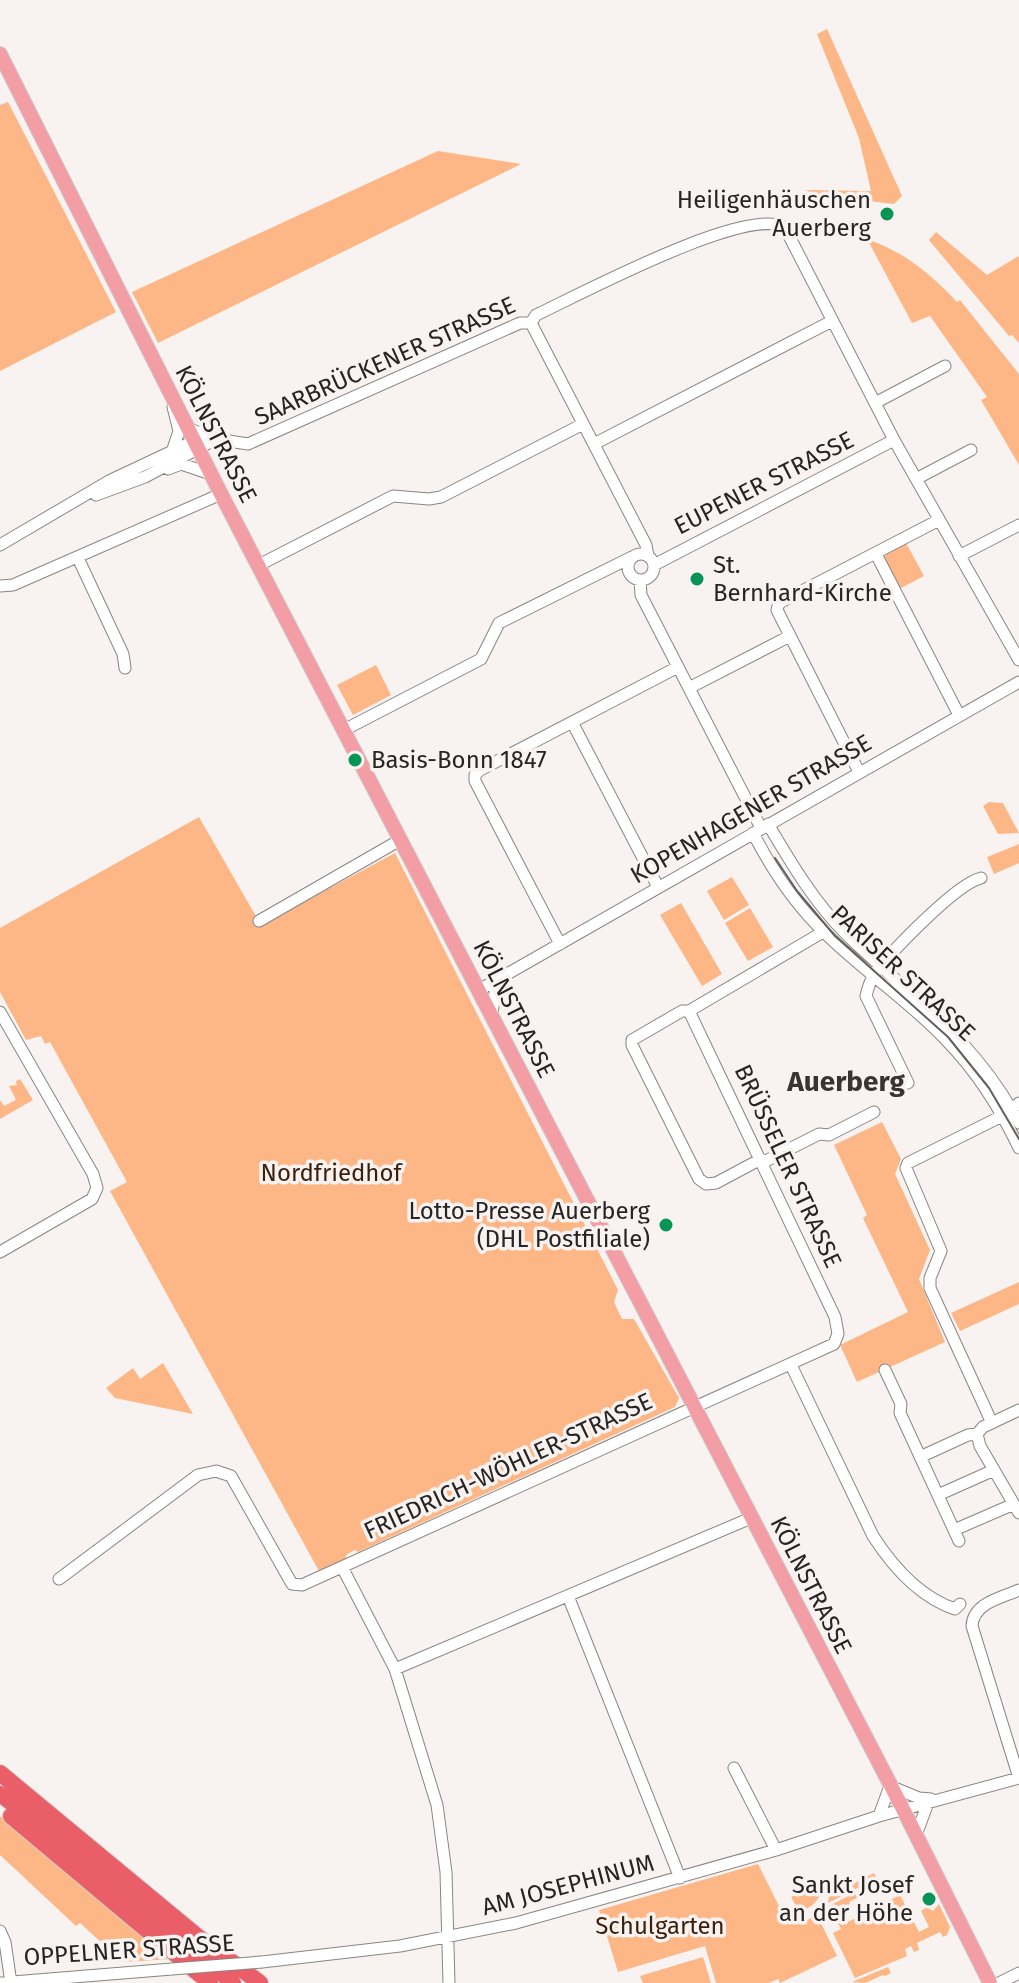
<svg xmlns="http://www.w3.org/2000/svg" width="1019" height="1983" viewBox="0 0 1019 1983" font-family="'Fira Sans',sans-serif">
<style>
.green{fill:#fdb685}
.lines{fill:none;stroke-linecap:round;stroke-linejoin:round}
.minor-casing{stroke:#898582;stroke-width:13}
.major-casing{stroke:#cfcfcf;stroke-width:16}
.highway-casing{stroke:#cfcfcf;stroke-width:18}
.minor{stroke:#fff;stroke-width:11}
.major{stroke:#f29ea4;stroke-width:14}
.highway{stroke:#e95e67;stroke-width:16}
.tram{stroke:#625f5e;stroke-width:2}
.minor-bridge-casing{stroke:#898582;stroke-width:13;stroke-linecap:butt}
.minor-bridge{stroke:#fff;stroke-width:11}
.poi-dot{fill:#079454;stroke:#f8f3f1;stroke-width:3}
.labels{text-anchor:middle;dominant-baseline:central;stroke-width:7;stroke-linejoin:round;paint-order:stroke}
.poi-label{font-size:24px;fill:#272524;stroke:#f8f3f1;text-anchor:end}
.street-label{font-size:24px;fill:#272524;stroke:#f8f3f1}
.park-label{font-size:24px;fill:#3e210b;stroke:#f8f3f1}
.quarter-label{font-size:28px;font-weight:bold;fill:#373431;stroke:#f8f3f1}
</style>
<rect width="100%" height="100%" fill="#f8f3f1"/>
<path class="green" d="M 827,29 L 902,196 L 894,204 L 819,195 L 805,190 L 871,191 L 859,138 L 817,34 Z
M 8,102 L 116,312 L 0,371 L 0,105 Z
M 438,151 L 521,164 L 158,343 L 132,292 Z
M 936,232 L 987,275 L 1019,256 L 1019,343 L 1012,335 L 1009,336 L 929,240 Z
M 867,239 C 904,252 930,273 957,302 L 960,300 L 1019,374 L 1019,465 L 981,400 L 987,397 L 930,316 L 912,323 Z
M 906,543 L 924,576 L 899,589 L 884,556 Z
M 376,665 L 391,695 L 353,715 L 337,685 Z
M 989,802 L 1003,803 L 1019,833 L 998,834 L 983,806 Z
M 199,817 L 261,925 L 395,853 L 618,1290 L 614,1302 L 622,1319 L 634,1319 L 679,1398 L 675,1407 L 358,1552 L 355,1550 L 346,1555 L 346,1559 L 319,1571 L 110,1191 L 127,1182 L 50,1042 L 45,1044 L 41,1036 L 26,1040 L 0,992 L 0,928 Z
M 1019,844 L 1019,863 L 994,874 L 987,857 Z
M 732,877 L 749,905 L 724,920 L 707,891 Z
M 681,903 L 722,974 L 702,986 L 660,915 Z
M 750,908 L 773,947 L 748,961 L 725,923 Z
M 20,1079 L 33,1100 L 0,1119 L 0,1100 L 4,1106 L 16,1100 L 9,1086 L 17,1085 L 16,1081 Z
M 882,1122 L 901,1159 L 895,1174 L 930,1250 L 919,1279 L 945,1342 L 857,1382 L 840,1345 L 908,1312 L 863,1218 L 867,1215 L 834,1145 Z
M 1019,1282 L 1019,1304 L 960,1331 L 951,1313 Z
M 163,1363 L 193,1414 L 115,1398 L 106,1388 L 133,1368 L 140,1379 Z
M 0,1816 L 172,1959 L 123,1962 L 80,1923 L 76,1926 L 0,1855 Z
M 758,1864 L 788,1924 L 799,1920 L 801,1923 L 817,1915 L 837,1956 L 780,1983 L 778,1979 L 769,1983 L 716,1983 L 705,1946 L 618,1972 L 599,1910 Z
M 874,1873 L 877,1878 L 828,1903 L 830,1891 L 849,1881 L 851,1885 Z
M 820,1883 L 823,1889 C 818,1900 812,1909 799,1911 L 791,1897 Z
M 870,1885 L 873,1890 L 849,1902 L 852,1909 L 838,1916 L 842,1925 L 900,1895 L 919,1932 L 929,1927 L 921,1911 L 927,1907 L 933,1911 L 939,1904 L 950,1927 L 947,1935 L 943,1937 L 940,1932 L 917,1943 L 919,1950 L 914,1952 L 911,1946 L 905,1949 L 907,1956 L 855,1978 L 833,1933 L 841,1929 L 831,1909 L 823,1913 L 821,1910 Z
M 703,1957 L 711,1983 L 643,1983 L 640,1976 Z
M 888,1967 L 891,1973 L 885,1976 L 883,1975 L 865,1983 L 852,1982 Z"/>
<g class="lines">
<defs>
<path id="minor" d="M 531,323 L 536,315 C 577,296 751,203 785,228 L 894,440 L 1019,660
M 531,323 L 646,545 L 648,556
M 875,403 L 945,366
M 187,428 L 216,439 L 248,444 L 520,323 L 531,323
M 594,444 L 832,321
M 173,449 L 179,431 L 173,407
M 168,469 L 181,464 L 211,474
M 916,479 L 971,450
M 96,495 L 145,477 L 216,439
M 0,545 L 109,481 L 194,441
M628 567a13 13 0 1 1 26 0a13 13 0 1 1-26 0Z
M 876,554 L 959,715
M 959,556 L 1019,525
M 78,558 L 123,654 L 125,668
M 259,565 L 393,496 L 429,499 L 441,497 L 583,424
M 654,565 L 894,440
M 640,580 L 641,595 L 761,828
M 0,586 L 13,585 L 221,494
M 689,688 L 790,636
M 572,722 L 658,887
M 344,730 L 481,659 L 499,623 L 632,557
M 859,772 L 777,610 L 779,603 L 939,520
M 768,824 C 791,863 814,902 846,934 C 911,997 975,1039 1019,1123
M 753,833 C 771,868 795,904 824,932 C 863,971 910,1001 948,1042 C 977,1072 1001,1110 1019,1148
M 259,921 L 400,840
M 560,944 L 475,781 L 475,775 L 480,770 L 678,667
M 479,990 L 1019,682
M 0,1012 L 93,1174 L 97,1188 L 92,1199 L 0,1252
M 492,1014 L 496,986 L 503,977
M 908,1083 L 866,996 C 868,987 870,981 875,973 C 892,951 956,884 981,878
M 761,1159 L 716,1183 L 706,1184 L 699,1179 L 632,1045 L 632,1040 L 682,1011 L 689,1011 L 823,932
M 762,1163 L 819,1134 L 829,1135 L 874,1112
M 791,1365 L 873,1536 C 893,1567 919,1597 955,1609 L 960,1604
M 885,1370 L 901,1404 L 900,1413 L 959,1541
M 992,1423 L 930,1288 L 930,1278 L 941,1251 L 906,1168 L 908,1163 L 1002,1116 L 1019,1103
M 977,1434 L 980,1446 L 1019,1513
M 920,1457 L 968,1435 L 977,1434 L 983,1427 L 1019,1410
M 938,1495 L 994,1470
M 954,1530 L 1014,1504
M 342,1567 L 395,1669 L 437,1805 L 446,1872 L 449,1983
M 59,1579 L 198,1475 L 216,1471 L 231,1476 L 288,1577 L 292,1584 L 302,1585 L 834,1344 L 838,1334 L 835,1317 L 689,1011
M 568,1596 L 680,1878
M 395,1669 L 751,1518
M 734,1768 L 776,1850
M 1019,1778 L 972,1626 C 973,1603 1001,1598 1019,1590
M 879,1816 L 890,1786 L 919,1798 L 931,1799
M 916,1835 L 928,1803
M 0,1931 L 5,1942 L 11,1983
M 262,1962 L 400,1946 L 516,1923 L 776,1850 L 879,1816 L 1019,1778
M 0,1983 L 172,1969
M 999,1983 L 1019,1973"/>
<path id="major" d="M 0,54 L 221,494 L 904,1811 L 990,1983"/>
<path id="highway" d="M 0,1773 L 198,1937 L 260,1983
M 0,1794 L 82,1857 L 233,1983
M 11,1816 L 210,1983"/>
</defs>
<use href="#minor" class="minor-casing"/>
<use href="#major" class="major-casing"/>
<use href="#highway" class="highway-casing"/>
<use href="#minor" class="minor"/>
<use href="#major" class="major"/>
<use href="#highway" class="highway"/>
<path class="tram" d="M 775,858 L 797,891 L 835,936 L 948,1037 L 989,1088 L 1019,1139"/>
<defs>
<path id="minor-bridge" d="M 172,1969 L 262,1962"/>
</defs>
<use href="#minor-bridge" class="minor-bridge-casing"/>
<use href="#minor-bridge" class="minor-bridge"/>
</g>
<g class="poi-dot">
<circle cx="887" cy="214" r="8"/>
<circle cx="697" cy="579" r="8"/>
<circle cx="355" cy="760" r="8"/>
<circle cx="666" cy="1225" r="8"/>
<circle cx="929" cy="1899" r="8"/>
</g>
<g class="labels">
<g class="poi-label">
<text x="871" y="200">Heiligenhäuschen<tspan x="871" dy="28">Auerberg</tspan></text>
<text x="713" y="565" text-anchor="start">St.<tspan x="713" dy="28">Bernhard-Kirche</tspan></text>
<text x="371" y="760" text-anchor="start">Basis-Bonn 1847</text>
<text x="650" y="1211">Lotto-Presse Auerberg<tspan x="650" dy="28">(DHL Postfiliale)</tspan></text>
<text x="913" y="1885">Sankt Josef<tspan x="913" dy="28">an der Höhe</tspan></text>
</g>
<g class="street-label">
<text transform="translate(385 361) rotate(-24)">SAARBRÜCKENER STRASSE</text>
<text transform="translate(216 434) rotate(63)">KÖLNSTRASSE</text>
<text transform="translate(764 483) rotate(-27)">EUPENER STRASSE</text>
<text transform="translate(751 809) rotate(-30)">KOPENHAGENER STRASSE</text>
<text transform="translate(903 973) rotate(43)">PARISER STRASSE</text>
<text transform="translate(514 1009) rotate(63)">KÖLNSTRASSE</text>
<text transform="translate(788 1166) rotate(65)">BRÜSSELER STRASSE</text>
<text transform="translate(508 1466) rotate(-25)">FRIEDRICH-WÖHLER-STRASSE</text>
<text transform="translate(811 1585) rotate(63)">KÖLNSTRASSE</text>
<text transform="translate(568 1885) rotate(-15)">AM JOSEPHINUM</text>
<text transform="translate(129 1950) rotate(-4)">OPPELNER STRASSE</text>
</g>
<g class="park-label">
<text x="331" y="1173">Nordfriedhof</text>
<text x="660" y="1926">Schulgarten</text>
</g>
<g class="quarter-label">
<text x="846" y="1081">Auerberg</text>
</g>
</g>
</svg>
